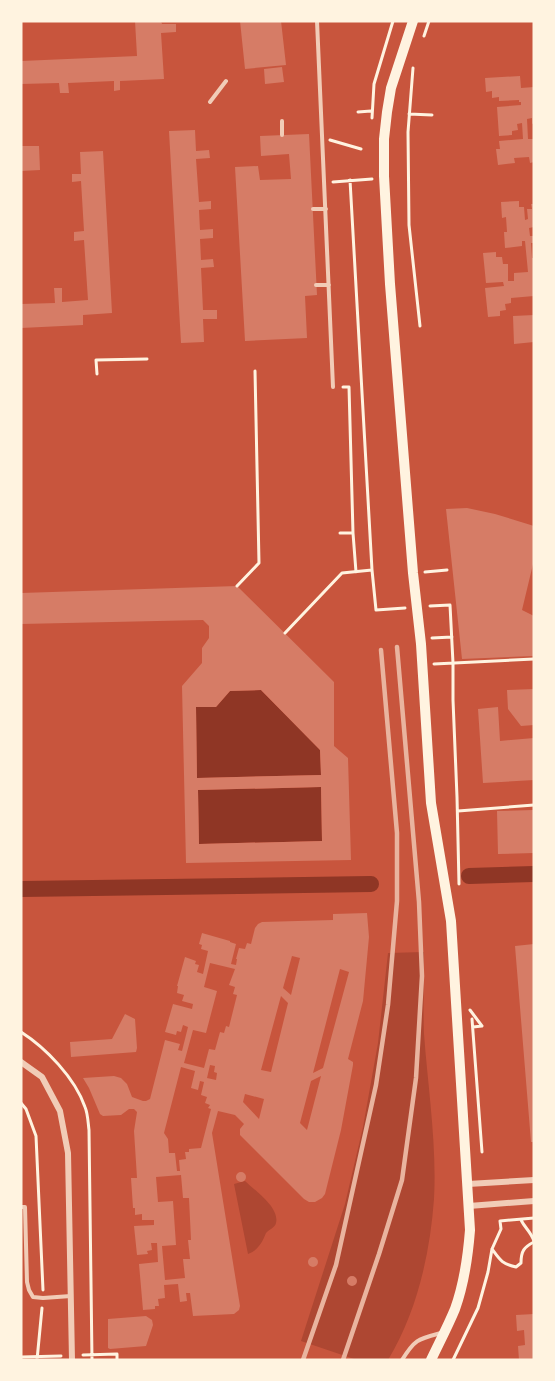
<svg xmlns="http://www.w3.org/2000/svg" width="555" height="1381" viewBox="0 0 555 1381" font-family="'Varela Round',sans-serif">
<style>
.green{fill:#ae4732}
.water{fill:#8f3625}
.lines{fill:none;stroke-linecap:round;stroke-linejoin:round}
.canal{stroke:#8f3625;stroke-width:16}
.building{fill:#d67c66;fill-rule:evenodd}
.path{stroke:#fff3e0;stroke-width:3}
.service{stroke:#f1ccb7;stroke-width:4}
.minor{stroke:#f1ccb7;stroke-width:6}
.secondary{stroke:#fff3e0;stroke-width:10}
.rail{stroke:#e9b49f;stroke-width:4.5}
</style>
<rect width="100%" height="100%" fill="#c8553d"/>
<path class="green" d="M 424,952 C 424,979 423,1007 424,1034 C 428,1088 437,1145 434,1199 C 430,1254 417,1312 388,1360 L 357,1360 L 301,1341 L 345,1204 L 363,1127 L 378,1043 L 388,953 Z
M 245,1181 C 254,1190 280,1207 276,1223 C 275,1228 269,1229 266,1233 C 262,1243 258,1250 248,1254 L 234,1184 Z"/>
<path class="water" d="M 261,690 L 320,750 L 321,775 L 197,778 L 196,707 L 216,707 L 230,691 Z
M 321,787 L 322,841 L 199,844 L 198,790 Z"/>
<g class="lines">
<path class="canal" d="M 469,876 L 534,874
M 21,889 L 371,884"/>
</g>
<path class="building" d="M 135,21 L 161,21 L 162,24 L 176,24 L 176,32 L 161,33 L 164,79 L 120,81 L 120,90 L 114,91 L 114,81 L 68,83 L 69,93 L 60,93 L 59,83 L 21,84 L 21,61 L 137,56 Z
M 240,21 L 281,21 L 286,65 L 245,69 Z
M 282,67 L 284,82 L 265,84 L 264,69 Z
M 520,76 L 521,88 L 534,87 L 534,123 L 532,124 L 532,118 L 527,119 L 528,139 L 534,139 L 534,162 L 530,163 L 529,157 L 514,158 L 515,163 L 498,165 L 496,149 L 500,149 L 499,141 L 523,139 L 522,123 L 517,124 L 518,130 L 512,131 L 512,135 L 499,136 L 497,107 L 521,105 L 521,102 L 519,102 L 519,100 L 499,101 L 499,97 L 492,98 L 492,91 L 486,92 L 485,78 Z
M 195,130 L 196,151 L 209,150 L 210,158 L 196,159 L 199,202 L 211,201 L 211,209 L 199,210 L 200,230 L 213,229 L 213,238 L 200,239 L 201,260 L 213,259 L 214,267 L 201,268 L 203,310 L 217,310 L 217,319 L 203,319 L 204,342 L 181,343 L 169,131 Z
M 309,134 L 317,295 L 305,296 L 307,338 L 245,341 L 235,167 L 258,166 L 260,180 L 291,179 L 289,154 L 261,156 L 260,136 Z
M 21,146 L 39,146 L 40,170 L 21,171 Z
M 103,151 L 112,313 L 83,315 L 83,325 L 21,328 L 21,304 L 55,303 L 54,288 L 62,288 L 62,302 L 88,300 L 84,240 L 74,241 L 74,232 L 84,231 L 81,181 L 72,182 L 72,174 L 81,174 L 80,152 Z
M 519,201 L 519,207 L 524,207 L 525,220 L 528,219 L 527,209 L 532,209 L 531,204 L 534,204 L 534,227 L 529,228 L 530,236 L 534,236 L 534,243 L 531,243 L 532,258 L 534,258 L 534,296 L 511,298 L 511,303 L 505,304 L 506,310 L 500,311 L 500,316 L 488,317 L 485,288 L 504,286 L 503,282 L 486,283 L 483,253 L 496,252 L 496,257 L 502,257 L 503,264 L 508,264 L 508,281 L 514,281 L 514,273 L 528,272 L 525,241 L 522,241 L 522,246 L 505,248 L 504,232 L 507,232 L 506,217 L 502,218 L 501,202 Z
M 534,315 L 534,342 L 514,344 L 513,316 Z
M 467,508 L 495,514 L 534,526 L 534,560 L 522,610 L 534,616 L 534,656 L 462,659 L 446,509 Z
M 237,586 L 334,682 L 334,746 L 348,758 L 351,860 L 186,863 L 182,686 L 202,663 L 202,648 L 209,638 L 209,626 L 203,620 L 21,624 L 21,593 ZM 261,690 L 320,750 L 321,775 L 197,778 L 196,707 L 216,707 L 230,691 ZM 321,787 L 322,841 L 199,844 L 198,790 Z
M 534,689 L 534,725 L 521,726 L 508,709 L 507,690 Z
M 498,707 L 500,741 L 534,738 L 534,780 L 483,783 L 478,709 Z
M 533,810 L 534,853 L 498,854 L 497,811 Z
M 367,913 L 369,937 L 363,1001 L 348,1059 L 353,1062 L 353,1065 L 341,1130 L 325,1194 L 322,1198 L 315,1202 L 309,1202 L 304,1199 L 240,1135 L 240,1129 L 244,1124 L 235,1115 L 218,1111 L 212,1133 L 240,1306 L 239,1310 L 234,1314 L 193,1316 L 190,1293 L 186,1293 L 187,1301 L 180,1302 L 178,1284 L 164,1285 L 165,1298 L 158,1299 L 159,1306 L 155,1306 L 155,1309 L 143,1310 L 139,1264 L 158,1262 L 157,1243 L 151,1243 L 152,1250 L 147,1251 L 148,1254 L 137,1255 L 134,1226 L 154,1225 L 154,1220 L 142,1220 L 142,1214 L 135,1215 L 135,1208 L 133,1208 L 131,1178 L 137,1178 L 134,1131 L 137,1112 L 134,1109 L 129,1109 L 121,1115 L 103,1116 L 100,1114 L 89,1088 L 83,1078 L 114,1076 L 121,1078 L 127,1084 L 132,1097 L 143,1101 L 146,1101 L 150,1099 L 165,1040 L 180,1044 L 178,1050 L 182,1051 L 188,1027 L 183,1025 L 181,1032 L 177,1031 L 176,1035 L 165,1032 L 173,1004 L 192,1009 L 193,1004 L 182,1001 L 184,995 L 177,993 L 178,986 L 177,986 L 185,957 L 196,961 L 195,964 L 199,965 L 197,972 L 203,974 L 208,951 L 201,949 L 202,945 L 199,944 L 202,933 L 230,941 L 230,942 L 236,944 L 231,964 L 236,965 L 237,959 L 236,959 L 239,948 L 245,949 L 247,943 L 251,944 L 255,928 L 258,924 L 262,922 L 333,920 L 333,914 ZM 292,956 L 300,958 L 291,995 L 283,988 ZM 210,963 L 235,969 L 229,985 L 235,987 L 233,994 L 237,995 L 229,1027 L 226,1026 L 224,1033 L 220,1032 L 215,1050 L 209,1049 L 204,1068 L 184,1063 L 193,1030 L 206,1033 L 217,991 L 204,987 ZM 340,969 L 349,972 L 323,1068 L 313,1073 ZM 281,996 L 288,1003 L 271,1072 L 261,1070 ZM 210,1065 L 215,1066 L 214,1072 L 217,1073 L 216,1080 L 207,1078 ZM 181,1067 L 195,1071 L 191,1088 L 198,1090 L 200,1081 L 204,1082 L 201,1095 L 207,1097 L 205,1103 L 210,1105 L 208,1108 L 211,1109 L 201,1148 L 189,1149 L 189,1152 L 185,1152 L 186,1159 L 179,1160 L 180,1171 L 177,1171 L 175,1153 L 169,1153 L 168,1139 L 164,1133 ZM 321,1076 L 307,1130 L 300,1123 L 311,1081 ZM 245,1094 L 264,1099 L 259,1119 L 243,1102 ZM 181,1175 L 183,1198 L 189,1198 L 191,1240 L 188,1240 L 190,1259 L 183,1259 L 185,1278 L 165,1280 L 162,1246 L 176,1245 L 173,1201 L 158,1202 L 156,1177 Z
M 534,944 L 534,1142 L 531,1142 L 515,946 Z
M 125,1014 L 135,1019 L 137,1048 L 136,1052 L 71,1057 L 70,1042 L 112,1039 Z
M236 1177a5 5 0 1 1 10 0a5 5 0 1 1-10 0Z
M308 1262a5 5 0 1 1 10 0a5 5 0 1 1-10 0Z
M347 1281a5 5 0 1 1 10 0a5 5 0 1 1-10 0Z
M 534,1314 L 534,1360 L 519,1360 L 518,1346 L 525,1345 L 524,1330 L 517,1331 L 516,1315 Z
M 146,1316 L 152,1320 L 153,1325 L 146,1346 L 110,1349 L 108,1348 L 108,1319 Z"/>
<g class="lines">
<path class="path" d="M 424,36 L 429,21
M 413,68 L 408,132 L 409,225 L 420,326
M 358,112 L 371,111
M 409,114 L 432,115
M 372,118 L 374,84 L 393,21
M 330,140 L 361,149
M 350,180 L 372,570 L 376,610 L 405,608
M 333,182 L 372,179
M 97,374 L 96,360 L 147,359
M 343,387 L 349,387 L 353,533
M 340,533 L 353,533 L 356,572
M 425,572 L 447,570
M 237,586 L 259,563 L 255,371
M 430,606 L 450,605 L 453,663 L 453,700 L 457,797 L 459,884
M 285,633 L 342,573 L 372,570
M 432,638 L 452,637
M 434,664 L 534,659
M 458,811 L 534,805
M 470,1010 L 482,1026 L 473,1027
M 472,1019 L 482,1152
M 21,1032 C 46,1048 75,1078 85,1107 C 88,1114 88,1123 89,1130 L 92,1360
M 21,1103 L 26,1109 L 36,1136 L 43,1290
M 521,1220 C 525,1228 531,1232 534,1241
M 492,1249 C 500,1260 502,1264 516,1267 L 521,1263 C 521,1251 524,1247 534,1242
M 83,1355 L 117,1354 L 117,1360
M 21,1357 L 61,1356
M 37,1360 L 42,1308
M 453,1360 L 478,1308 L 488,1272 L 492,1249 L 501,1229 L 500,1221 L 534,1218"/>
<path class="service" d="M 317,21 L 333,387
M 210,102 L 226,81
M 282,121 L 282,135
M 313,209 L 326,209
M 316,285 L 329,285
M 21,1207 L 25,1207 L 27,1282 L 29,1290 L 33,1297 L 43,1298 L 71,1296
M 402,1360 C 415,1339 418,1339 441,1333"/>
<path class="minor" d="M 21,1062 L 42,1077 L 60,1111 L 68,1153 L 72,1360
M 468,1184 L 534,1180
M 469,1206 L 534,1201"/>
<path class="secondary" d="M 413,21 L 391,88 L 387,112 L 384,139 L 384,176 L 390,284 L 413,573 L 421,644 L 431,803 L 451,921 L 470,1230 C 468,1256 464,1284 455,1309 C 448,1326 439,1343 431,1360"/>
<path class="rail" d="M 303,1360 L 336,1265 L 376,1085 L 388,1005 L 397,901 L 397,833 L 381,650
M 343,1360 L 379,1254 L 402,1180 L 416,1078 L 422,976 L 419,902 L 397,647"/>
</g>
<rect width="555" height="1381" fill="none" stroke="#fff3e0" stroke-width="45"/>
</svg>
